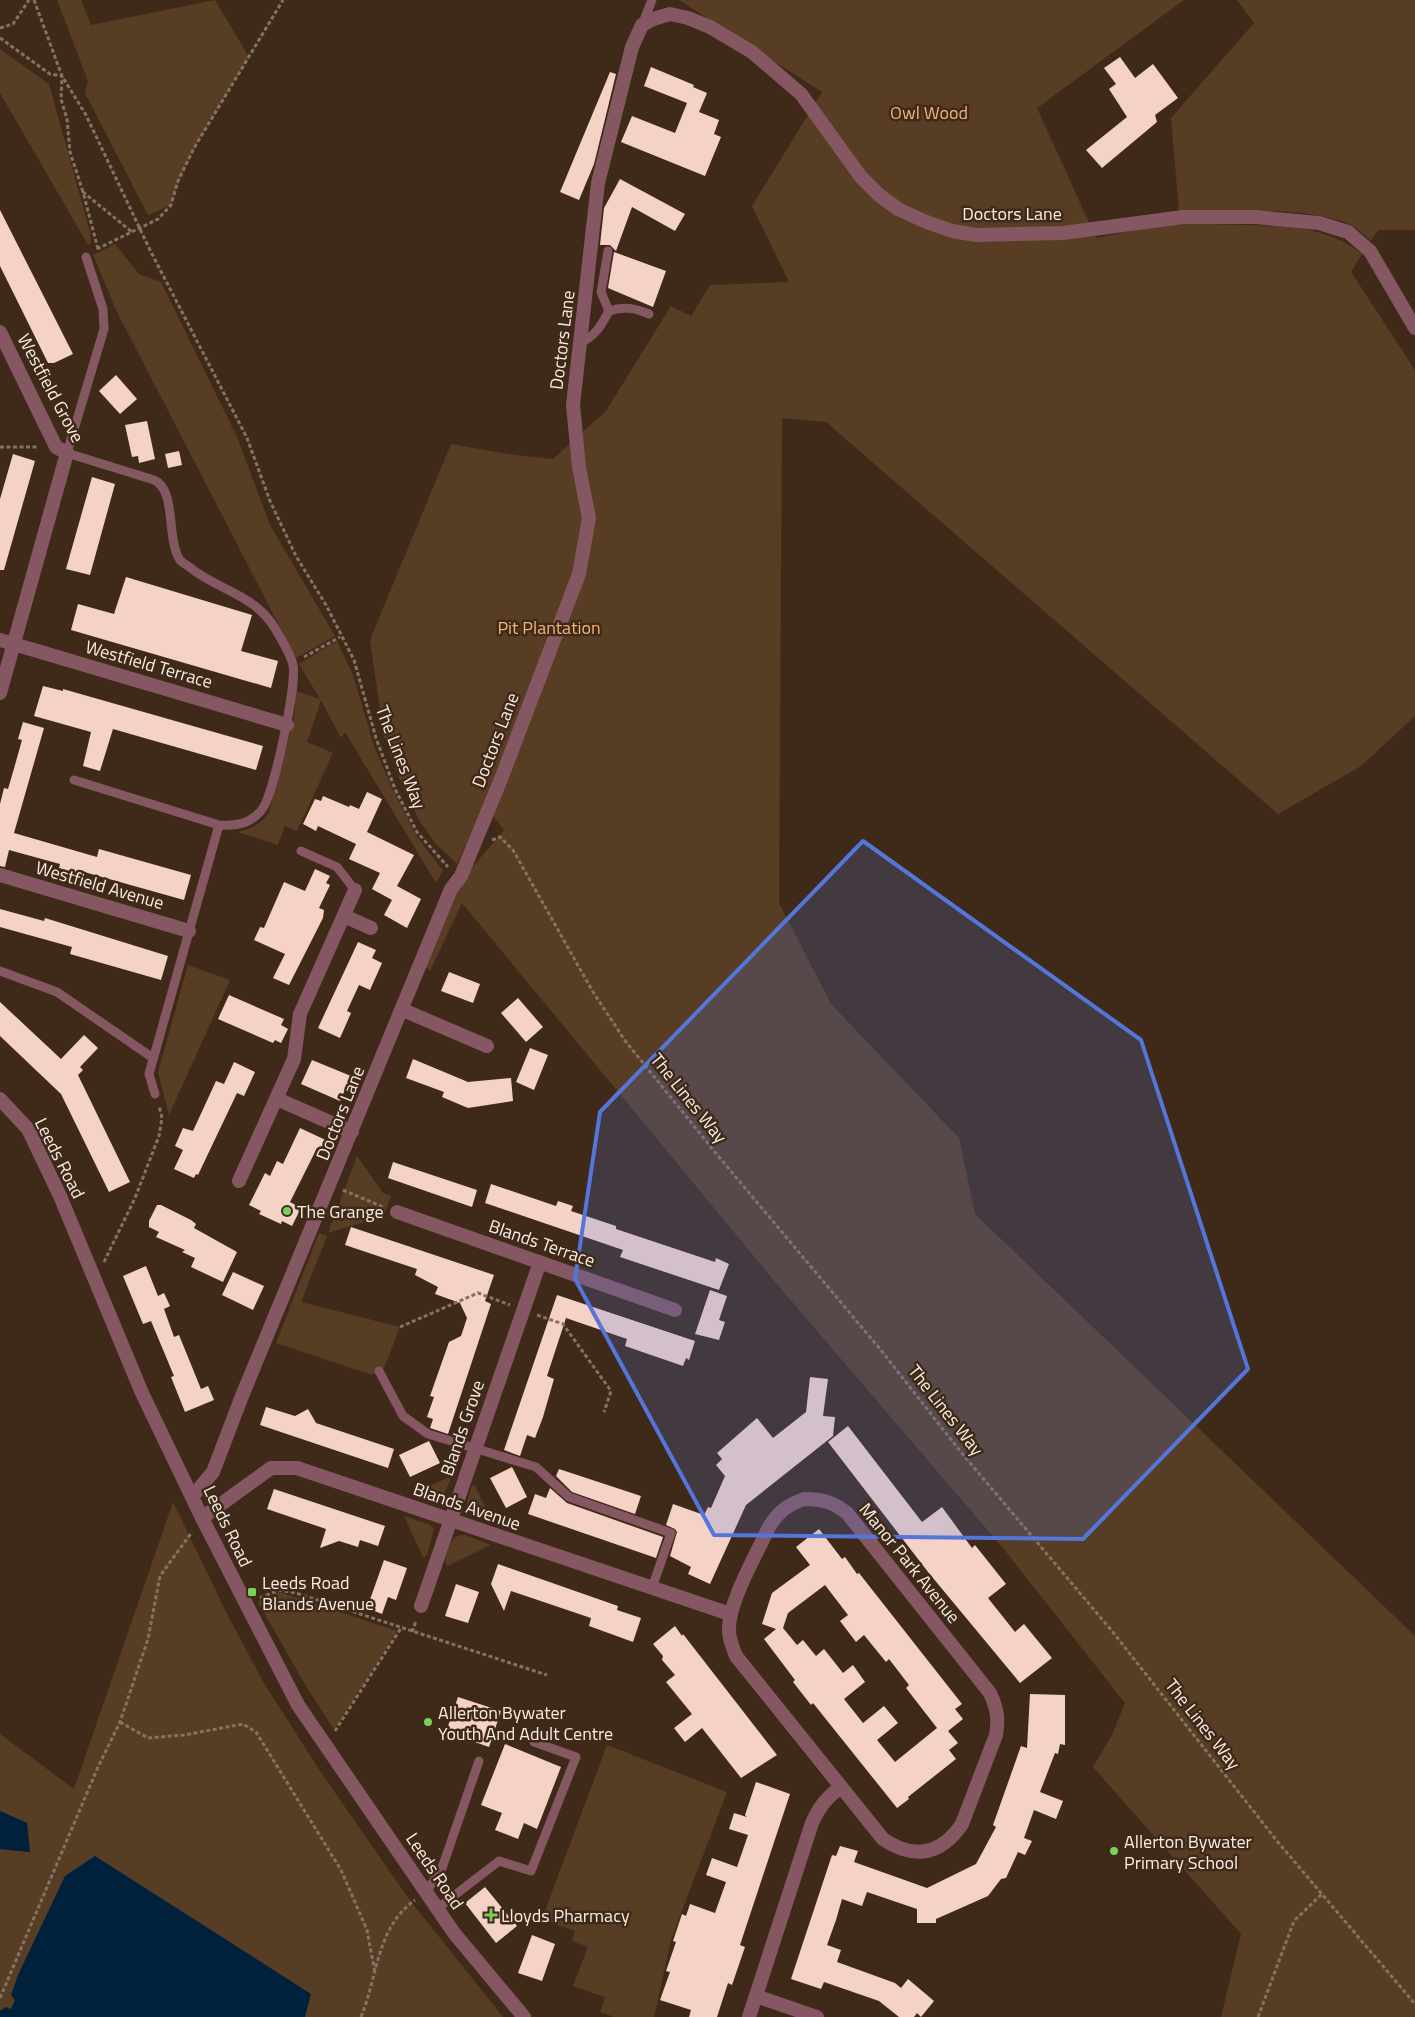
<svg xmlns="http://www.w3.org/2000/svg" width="1415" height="2017" viewBox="0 0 1415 2017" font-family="'Titillium Web',sans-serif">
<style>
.green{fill:#583d25}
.water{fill:#00213b}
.building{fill:#f4d2c6;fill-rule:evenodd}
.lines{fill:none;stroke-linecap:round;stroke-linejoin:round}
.path{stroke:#847264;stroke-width:3;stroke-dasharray:4 2.5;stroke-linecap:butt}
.service{stroke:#845762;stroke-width:9}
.minor{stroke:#845762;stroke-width:14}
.tertiary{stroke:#845762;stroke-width:14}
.marked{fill:#5476da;fill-opacity:0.2;stroke:#5476da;stroke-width:4;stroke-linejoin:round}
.poi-dot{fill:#7ad157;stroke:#3f2a19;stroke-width:2}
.labels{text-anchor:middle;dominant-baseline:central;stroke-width:5;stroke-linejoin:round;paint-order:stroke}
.park-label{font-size:18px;fill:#f6b278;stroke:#3f2a19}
.street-label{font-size:18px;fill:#faece2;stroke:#3f2a19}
.poi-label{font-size:18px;fill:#faece2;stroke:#3f2a19;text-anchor:start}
</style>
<rect width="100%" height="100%" fill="#3f2a19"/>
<path class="green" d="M 57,0 L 81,0 L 91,25 L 215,0 L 249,57 C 220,106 187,151 171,205 L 148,215 L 85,93 L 88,81 Z
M 679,0 L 1184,0 L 1037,108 L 1096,238 C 1124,233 1154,225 1182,224 C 1204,223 1226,225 1247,225 C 1289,226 1328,227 1362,254 L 1351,272 L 1415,370 L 1415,716 L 1361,766 L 1278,814 L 826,422 L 782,418 L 779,903 L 831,1004 L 959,1138 L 975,1214 L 1415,1636 L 1415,2017 L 1221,2017 L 1241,1934 L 1093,1767 L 1112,1735 L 1125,1703 L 1003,1548 L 776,1283 L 462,903 L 430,971 L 424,965 L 463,878 L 504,830 L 492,814 L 486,801 L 457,864 L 435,843 L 419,820 L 397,773 L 384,737 L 370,640 L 451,444 L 515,455 L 553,459 L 606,411 L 671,306 L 691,316 L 710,285 L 789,282 L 752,206 L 822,92 Z
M 1237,0 L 1415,0 L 1415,230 L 1378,230 L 1371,241 C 1361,232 1352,223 1338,220 C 1292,206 1228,212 1179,212 L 1171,118 L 1254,23 Z
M 0,49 L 49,84 L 90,232 L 91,243 L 88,245 L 0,93 Z
M 115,244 L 139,274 L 161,282 L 237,437 L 270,525 L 335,636 L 296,658 L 117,312 L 93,255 Z
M 337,641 L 353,675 L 374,746 L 392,788 L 416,835 L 443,871 L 436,883 L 345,732 L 341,738 L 321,700 L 307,742 L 333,753 L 297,831 L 285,826 L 278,845 L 238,832 C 252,828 261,825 269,812 L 294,719 L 296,691 L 320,699 L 299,664 Z
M 188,965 L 230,980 L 169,1115 L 158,1072 Z
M 357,1156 L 383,1193 L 391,1196 L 384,1216 L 328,1233 Z
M 319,1233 L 327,1236 L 301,1302 L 400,1327 L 384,1368 L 372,1375 L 276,1343 Z
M 447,1478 L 451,1479 L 442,1498 L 435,1500 L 417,1495 L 418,1491 Z
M 472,1485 L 476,1487 L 491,1521 L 474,1515 L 467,1508 L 467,1502 Z
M 173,1502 L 228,1616 L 265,1685 L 322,1774 L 409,1899 L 503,2017 L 0,2017 L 0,1849 L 29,1852 L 27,1823 L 0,1811 L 0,1734 L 74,1789 Z
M 404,1516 L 430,1525 L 434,1529 L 427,1555 L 423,1557 Z
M 465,1535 L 491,1545 L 447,1566 L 445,1562 C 448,1551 450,1534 465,1535 Z
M 279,1592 L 397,1631 L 338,1725 L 333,1728 L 306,1686 L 258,1602 Z
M 607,1745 L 727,1792 L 671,1940 L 654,2017 L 614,2017 L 600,2012 L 605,1997 L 573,1986 L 588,1947 L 572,1941 L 575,1931 L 542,1919 Z"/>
<path class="water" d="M 0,1811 L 27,1823 L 30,1852 L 0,1849 Z
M 95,1856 L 311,1994 L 305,2017 L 0,2017 L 0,2011 L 6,2007 L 11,2009 L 15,2000 L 11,1995 L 18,1975 L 65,1876 Z"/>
<path class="building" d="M 1120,57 L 1135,78 L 1153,64 L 1178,98 L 1155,115 L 1157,122 L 1102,168 L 1086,150 L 1127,117 L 1109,89 L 1116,84 L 1104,68 Z
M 651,67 L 694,85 L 693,87 L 707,93 L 699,112 L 719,120 L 714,134 L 721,137 L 705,176 L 621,142 L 632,116 L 675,133 L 687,103 L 644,86 Z
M 610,72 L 616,74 L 594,164 L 579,200 L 560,192 Z
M 620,179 L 685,214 L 675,231 L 632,207 L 616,251 L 610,245 L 600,245 L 604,208 Z
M 0,210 L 73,354 L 54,363 L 48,363 L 0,266 Z
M 614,252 L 666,271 L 653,307 L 608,288 Z
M 116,375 L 137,399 L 120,414 L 99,391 Z
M 147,421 L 155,459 L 139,463 L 138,456 L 132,457 L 125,425 Z
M 179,451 L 182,465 L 168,468 L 165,454 Z
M 13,454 L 35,461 L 4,570 L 0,570 L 0,499 Z
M 92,477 L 115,484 L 90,575 L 66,569 Z
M 126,577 L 252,615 L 241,651 L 278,661 L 271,688 L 71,630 L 78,604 L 114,614 Z
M 43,686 L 63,691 L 63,689 L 263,746 L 256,770 L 113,729 L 100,771 L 83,766 L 91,732 L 34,716 Z
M 23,722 L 44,728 L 14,833 L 97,857 L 99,849 L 191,875 L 184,900 L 77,870 L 76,873 L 59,868 L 60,864 L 9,850 L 5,867 L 0,866 L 0,804 L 4,788 L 8,789 L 15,765 L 22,740 L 18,739 Z
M 367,792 L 382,799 L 367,832 L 414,855 L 397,886 L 421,899 L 407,928 L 384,915 L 392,900 L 372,889 L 380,873 L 349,859 L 356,844 L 318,826 L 316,831 L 303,824 L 315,799 L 321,801 L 323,796 L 349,807 L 350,805 L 359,809 Z
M 315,869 L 330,876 L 326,883 L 330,885 L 319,908 L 324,910 L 323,918 L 289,985 L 273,978 L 285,954 L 254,940 L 260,927 L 264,928 L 284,882 L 305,891 Z
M 0,909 L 44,921 L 45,918 L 168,956 L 161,980 L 70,954 L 72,947 L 0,927 Z
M 358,942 L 376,950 L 372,958 L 382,963 L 370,990 L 359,985 L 347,1011 L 351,1013 L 340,1038 L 318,1028 Z
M 449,972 L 480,984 L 473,1003 L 441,991 Z
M 229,995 L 284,1019 L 281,1025 L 288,1029 L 281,1043 L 275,1040 L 273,1043 L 218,1019 Z
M 518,998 L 543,1027 L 526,1042 L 501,1013 Z
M 0,1002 L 61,1059 L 84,1035 L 98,1048 L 80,1067 L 83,1070 L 78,1075 L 130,1182 L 109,1192 L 61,1094 L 0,1036 Z
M 530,1048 L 548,1055 L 534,1090 L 516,1082 Z
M 413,1059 L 468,1082 L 511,1078 L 513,1101 L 468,1108 L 442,1097 L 444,1092 L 406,1078 Z
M 312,1060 L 351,1076 L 340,1101 L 301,1084 Z
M 234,1062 L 255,1072 L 244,1096 L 237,1093 L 198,1175 L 196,1174 L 194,1178 L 174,1169 L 183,1150 L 175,1146 L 183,1128 L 193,1131 L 216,1081 L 224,1084 Z
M 300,1128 L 332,1143 L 317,1148 L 290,1202 L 301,1208 L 292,1226 L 282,1221 L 281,1224 L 259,1214 L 261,1211 L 249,1205 L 265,1173 L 270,1176 L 277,1161 L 283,1164 Z
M 393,1162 L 477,1190 L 472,1207 L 388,1178 Z
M 491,1184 L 556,1206 L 558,1201 L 573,1206 L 571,1211 L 616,1226 L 616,1229 L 715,1262 L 716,1258 L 729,1264 L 719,1290 L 620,1257 L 623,1250 L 485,1203 Z
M 157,1205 L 161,1205 L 191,1220 L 196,1224 L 194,1228 L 237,1252 L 223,1282 L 191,1267 L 195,1258 L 182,1252 L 185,1250 L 156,1237 L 159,1232 L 149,1227 L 149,1221 Z
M 351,1227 L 494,1275 L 485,1301 L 491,1304 L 448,1434 L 430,1428 L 433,1419 L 427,1417 L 434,1397 L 430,1396 L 449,1342 L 461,1336 L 467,1318 L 460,1303 L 435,1294 L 438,1287 L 415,1275 L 417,1269 L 345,1245 Z
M 146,1266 L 158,1296 L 164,1293 L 170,1306 L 164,1309 L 174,1337 L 179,1335 L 201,1389 L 208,1386 L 214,1400 L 185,1412 L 171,1377 L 174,1376 L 151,1321 L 143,1324 L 123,1276 Z
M 233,1272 L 264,1286 L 253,1310 L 222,1295 Z
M 710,1290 L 727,1296 L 719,1320 L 725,1322 L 719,1340 L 695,1334 Z
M 557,1295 L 695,1341 L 689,1360 L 686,1358 L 683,1366 L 625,1346 L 627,1339 L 566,1318 L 547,1376 L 554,1379 L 543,1417 L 535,1438 L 527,1435 L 520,1456 L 504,1450 Z
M 810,1377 L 828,1379 L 823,1416 L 835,1417 L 833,1436 L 746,1505 L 710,1584 L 688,1574 L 691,1567 L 670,1556 L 677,1532 L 675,1529 L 666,1525 L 673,1504 L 704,1515 L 708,1507 L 711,1508 L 725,1476 L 716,1465 L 722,1459 L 717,1453 L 757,1418 L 773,1438 L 806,1412 Z
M 266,1407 L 295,1416 L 308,1409 L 316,1423 L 394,1449 L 388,1468 L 260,1425 Z
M 848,1426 L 922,1522 L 942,1507 L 972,1548 L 975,1545 L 1006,1584 L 988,1598 L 1015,1632 L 1024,1624 L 1052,1658 L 1020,1683 L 928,1572 L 828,1442 Z
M 429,1441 L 440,1463 L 410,1477 L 399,1455 Z
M 512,1467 L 527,1497 L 506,1508 L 490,1478 Z
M 559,1469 L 641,1496 L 635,1514 L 572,1492 L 556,1476 Z
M 550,1488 L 567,1503 L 663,1537 L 656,1558 L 528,1514 L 535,1494 L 546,1498 Z
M 274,1489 L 385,1526 L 378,1546 L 360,1540 L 358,1547 L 339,1541 L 320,1548 L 326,1529 L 267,1509 Z
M 819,1529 L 842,1559 L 845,1557 L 857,1574 L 859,1573 L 962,1704 L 955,1709 L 963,1719 L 948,1731 L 958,1743 L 949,1750 L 956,1759 L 908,1797 L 909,1799 L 897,1808 L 813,1703 L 811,1705 L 793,1682 L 795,1680 L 764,1639 L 776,1629 L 762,1624 L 772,1593 L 810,1565 L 796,1547 ZM 825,1585 L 848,1615 L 840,1621 L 856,1642 L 864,1635 L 886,1662 L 889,1659 L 909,1685 L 906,1688 L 937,1728 L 895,1762 L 877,1740 L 898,1723 L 884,1706 L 863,1723 L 844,1699 L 865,1682 L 853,1665 L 843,1673 L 824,1649 L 816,1656 L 803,1640 L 797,1645 L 783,1628 L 788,1613 Z
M 384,1560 L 407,1568 L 396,1600 L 388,1597 L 382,1614 L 367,1608 Z
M 498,1564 L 618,1606 L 617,1610 L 641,1618 L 633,1642 L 589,1626 L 591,1618 L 511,1591 L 504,1611 L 491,1584 Z
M 456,1584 L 479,1592 L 468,1623 L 445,1616 Z
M 675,1626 L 682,1636 L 683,1634 L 777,1755 L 741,1778 L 702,1728 L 685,1742 L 674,1728 L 692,1714 L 666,1682 L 675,1675 L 662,1660 L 663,1656 L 653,1644 Z
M 1030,1694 L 1065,1695 L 1065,1745 L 1060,1744 L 1058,1754 L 1055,1753 L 1040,1792 L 1063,1801 L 1056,1819 L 1034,1810 L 1024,1838 L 1032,1841 L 1025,1855 L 1018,1852 L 1006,1878 L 1001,1879 L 988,1896 L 936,1919 L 936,1923 L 917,1923 L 917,1909 L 867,1892 L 862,1906 L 842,1899 L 836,1920 L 827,1945 L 841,1950 L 837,1962 L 895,1983 L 901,1988 L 908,1979 L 934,2001 L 921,2017 L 917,2013 L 914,2017 L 899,2017 L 879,2001 L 824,1982 L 821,1989 L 791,1979 L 832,1855 L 836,1856 L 840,1846 L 858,1851 L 854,1862 L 927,1888 L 976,1864 L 996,1827 L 993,1825 L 1021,1746 L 1027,1748 Z
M 458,1697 L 501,1711 L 489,1747 L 446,1732 Z
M 505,1744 L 561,1767 L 537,1829 L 524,1823 L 518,1839 L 495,1830 L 502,1813 L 481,1805 Z
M 756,1782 L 790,1794 L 740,1945 L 745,1947 L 732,1985 L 728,1983 L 717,2017 L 689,2017 L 691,2010 L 660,2000 L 670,1972 L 666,1971 L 676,1942 L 673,1941 L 682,1914 L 686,1916 L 690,1904 L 715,1913 L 726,1882 L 706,1875 L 712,1858 L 737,1867 L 748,1835 L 729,1829 L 734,1813 L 747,1817 L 745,1815 Z
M 485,1887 L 517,1926 L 496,1943 L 465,1903 Z
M 532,1935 L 555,1944 L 542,1981 L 518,1973 Z"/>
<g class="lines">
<path class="path" d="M 34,0 L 62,76 L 86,115 L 150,250 L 247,438 L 270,501 L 296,556 L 326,605 L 354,660 L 376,738 L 395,789 L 417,832 L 448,867
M 0,28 L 13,24 L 29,0
M 0,38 L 50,74 L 62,76 L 61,99 L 67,119 L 70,152 L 83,192
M 97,249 L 158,219 L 171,205 L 178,181 L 194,148 L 283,0
M 98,249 L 83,192 L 132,232
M 0,447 L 39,447
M 304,657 L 340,637
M 492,840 L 500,837 L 513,850 L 593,992 L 626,1042 L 719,1157 L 880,1349 L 960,1451 L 1112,1631 L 1277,1841 L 1415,2004
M 343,1190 L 383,1207
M 104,1262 L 135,1198 L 159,1136 L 162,1118 L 159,1106
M 537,1315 L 563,1324 L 611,1391 L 604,1412
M 400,1327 L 478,1293 L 510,1305
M 260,1598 L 279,1590 L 296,1593 L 547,1675
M 412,1632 L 416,1621
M 120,1722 L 148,1738 L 184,1735 L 243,1724 L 256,1732 L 341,1870 L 367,1930 L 375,1973
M 335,1731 L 401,1628
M 0,1998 L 98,1767 L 120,1722 L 148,1639 L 160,1576 L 192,1532
M 361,2017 C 378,1976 376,1928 415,1900
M 1258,2017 L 1294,1921 L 1322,1894"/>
<path class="service" d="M 642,25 L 652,0
M 608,251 L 601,292 L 609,311
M 581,342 C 595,337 602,324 609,311 C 623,306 635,308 649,314
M 74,780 L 219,825 C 236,826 252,824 263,808 C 274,792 297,685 293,665 C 291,655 276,629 270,621 C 251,595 216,588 192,569 C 189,566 182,563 180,560 C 166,540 177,490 154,480 L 67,453 L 104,329 L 103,309 L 86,257
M 301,851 L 337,867 L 355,890
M 0,971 L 57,992 L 153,1058
M 155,1094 L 149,1074 L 219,825
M 379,1371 L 403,1416 L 428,1434 L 536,1467 L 569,1497 L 671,1533 L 652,1588
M 427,1891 L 442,1868 L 479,1761
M 438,1908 L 499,1861 L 531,1871 L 576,1757 L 534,1742"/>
<path class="minor" d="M 0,332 L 56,447 L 67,453 L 0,693
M 0,640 L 287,725
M 0,875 L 189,931
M 344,916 L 371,928
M 403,1010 L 487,1046
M 277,1099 L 352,1132
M 239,1181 L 294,1059 L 300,1014 L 355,890
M 397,1212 L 675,1310
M 192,1497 L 213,1472 L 242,1396 L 451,889 L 461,876 L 501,779 L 579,574 L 589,518 L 579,467 L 573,405 L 598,183 L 632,47 L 642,25 L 653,19 L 670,14 L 688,18 L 710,27 L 752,52 L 801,94 L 861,177 L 879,195 L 898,209 L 924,221 L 952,231 L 976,235 L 1063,233 L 1183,217 L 1255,217 L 1319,223 L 1348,232 L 1370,251 L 1415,328
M 804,1499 C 822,1499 833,1502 847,1513 L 990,1693 C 997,1708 999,1719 996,1735 L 962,1824 C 941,1855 914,1860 883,1839 L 736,1656 C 733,1648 729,1640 729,1630 C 728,1603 757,1553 769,1527 C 778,1512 787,1505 804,1499 Z
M 202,1518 L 271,1468 L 297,1468 L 730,1614
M 421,1606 L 540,1262
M 756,1996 L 817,2017
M 749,2017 L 812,1823 C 819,1807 827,1797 841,1787"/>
<path class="tertiary" d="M 0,1099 L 28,1129 L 60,1196 L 142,1393 L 202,1518 L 298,1705 L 454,1933 L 524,2017"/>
</g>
<path class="marked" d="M 863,841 L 1141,1040 L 1248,1369 L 1083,1539 L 714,1535 L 575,1279 L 600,1112 Z"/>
<g class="poi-dot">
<circle cx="287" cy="1211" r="5"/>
<rect x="247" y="1587" width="10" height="10" rx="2.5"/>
<circle cx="428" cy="1722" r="5"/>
<circle cx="1114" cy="1851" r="5"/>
<path d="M488.5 1907.5h5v5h5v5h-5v5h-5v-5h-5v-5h5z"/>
</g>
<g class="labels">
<g class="park-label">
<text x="929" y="112">Owl Wood</text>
<text x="549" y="627">Pit Plantation</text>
</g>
<g class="street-label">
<text x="1012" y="213">Doctors Lane</text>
<text transform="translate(562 340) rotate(-83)">Doctors Lane</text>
<text transform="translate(51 388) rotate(62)">Westfield Grove</text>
<text transform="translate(149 664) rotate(16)">Westfield Terrace</text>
<text transform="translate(495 740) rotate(-69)">Doctors Lane</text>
<text transform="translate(401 757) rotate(69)">The Lines Way</text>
<text transform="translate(100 885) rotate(16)">Westfield Avenue</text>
<text transform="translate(689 1098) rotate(51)">The Lines Way</text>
<text transform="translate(340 1113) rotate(-68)">Doctors Lane</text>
<text transform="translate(60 1158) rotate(63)">Leeds Road</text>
<text transform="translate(542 1243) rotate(19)">Blands Terrace</text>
<text transform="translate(946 1410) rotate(52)">The Lines Way</text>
<text transform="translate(462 1428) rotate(-71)">Blands Grove</text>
<text transform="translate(467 1506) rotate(19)">Blands Avenue</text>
<text transform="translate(228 1526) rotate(64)">Leeds Road</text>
<text transform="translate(910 1563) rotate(51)">Manor Park Avenue</text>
<text transform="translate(1203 1724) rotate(52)">The Lines Way</text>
<text transform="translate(435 1871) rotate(56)">Leeds Road</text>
</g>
<g class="poi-label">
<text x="297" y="1211">The Grange</text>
<text x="262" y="1582">Leeds Road<tspan x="262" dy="21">Blands Avenue</tspan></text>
<text x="438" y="1712">Allerton Bywater<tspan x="438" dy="21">Youth And Adult Centre</tspan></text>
<text x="1124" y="1841">Allerton Bywater<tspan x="1124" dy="21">Primary School</tspan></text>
<text x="501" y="1915">Lloyds Pharmacy</text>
</g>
</g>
</svg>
